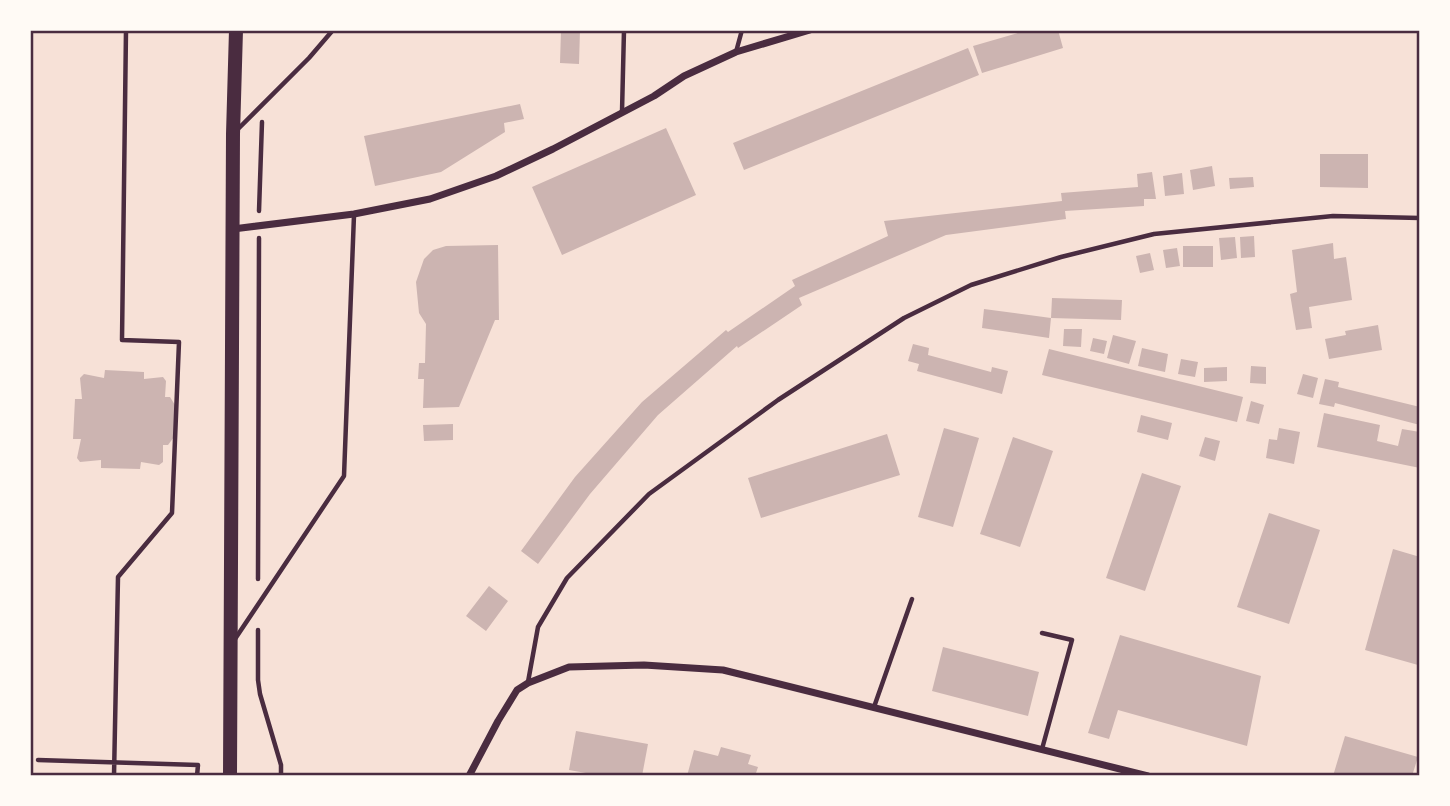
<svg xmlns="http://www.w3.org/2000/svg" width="1450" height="806" viewBox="0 0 1450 806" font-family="Ubuntu,sans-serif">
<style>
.building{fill:#ccb4b1}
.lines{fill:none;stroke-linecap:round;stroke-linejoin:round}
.path{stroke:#4a2c40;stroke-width:4.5}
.service{stroke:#4a2c40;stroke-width:4.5}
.minor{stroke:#4a2c40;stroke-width:7}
.primary{stroke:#4a2c40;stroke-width:14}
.neatline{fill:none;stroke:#4a2c40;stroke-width:2.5}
</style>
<rect width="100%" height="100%" fill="#f7e1d7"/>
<path class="building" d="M 561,30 L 580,30 L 579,64 L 560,63 Z
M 1028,30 L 1058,30 L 1063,48 L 982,73 L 973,46 Z
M 968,48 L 979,75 L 744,170 L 733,143 Z
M 520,104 L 524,119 L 504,123 L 505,132 L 441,172 L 375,186 L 364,136 Z
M 666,128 L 696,195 L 562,255 L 532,187 Z
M 1320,154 L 1368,154 L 1368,188 L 1320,187 Z
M 1212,166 L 1215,186 L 1193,190 L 1190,170 Z
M 1152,172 L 1156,199 L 1144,199 L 1144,206 L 1065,211 L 1066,219 L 946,235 L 799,298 L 802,305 L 738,348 L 737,346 L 658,415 L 590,494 L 538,564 L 521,551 L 575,477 L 642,402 L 726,330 L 728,332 L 795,286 L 792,280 L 888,236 L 884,221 L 1062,201 L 1061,193 L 1138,187 L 1137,174 Z
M 1182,173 L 1184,194 L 1165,196 L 1163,176 Z
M 1253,177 L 1254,187 L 1230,189 L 1229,178 Z
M 1254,236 L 1255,257 L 1241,258 L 1240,237 Z
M 1235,237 L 1237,258 L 1221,260 L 1219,238 Z
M 1333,243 L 1334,259 L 1346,257 L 1352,300 L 1309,307 L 1312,328 L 1296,330 L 1290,294 L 1297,292 L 1292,250 Z
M 498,245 L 499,320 L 495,320 L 459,407 L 423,408 L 424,379 L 418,379 L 419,363 L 425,363 L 426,324 L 419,313 L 416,282 L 424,259 L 433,250 L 446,246 Z
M 1183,246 L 1213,246 L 1213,267 L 1183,267 Z
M 1177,248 L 1180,266 L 1166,268 L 1163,250 Z
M 1150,253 L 1154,270 L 1140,273 L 1136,256 Z
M 1052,298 L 1122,300 L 1121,320 L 1051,318 Z
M 984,309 L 1051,318 L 1049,338 L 982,328 Z
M 1378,325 L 1382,350 L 1329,359 L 1325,339 L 1346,335 L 1345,331 Z
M 1064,329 L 1082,329 L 1081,347 L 1063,346 Z
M 1113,335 L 1136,341 L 1129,364 L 1107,358 Z
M 1093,338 L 1107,341 L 1104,354 L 1090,351 Z
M 913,344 L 929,348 L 928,355 L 991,372 L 992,367 L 1008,371 L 1002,394 L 917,371 L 919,364 L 908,361 Z
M 1142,348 L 1168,354 L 1165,372 L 1138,366 Z
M 1049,349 L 1243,397 L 1237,422 L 1042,375 Z
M 1181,359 L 1198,362 L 1195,377 L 1178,374 Z
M 1251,366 L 1266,367 L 1266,384 L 1250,383 Z
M 1227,367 L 1227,381 L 1204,382 L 1204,368 Z
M 105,370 L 144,372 L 144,379 L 163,377 L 166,381 L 165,397 L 170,397 L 175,405 L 174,437 L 168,445 L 163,445 L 163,462 L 159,465 L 141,462 L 140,469 L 101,468 L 101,460 L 80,462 L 77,458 L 81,439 L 73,439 L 75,399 L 82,399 L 80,378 L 84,374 L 104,378 Z
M 1303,374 L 1318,378 L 1313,398 L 1297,394 Z
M 1325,379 L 1339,382 L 1338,387 L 1420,407 L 1420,425 L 1335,403 L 1334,407 L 1319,404 Z
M 1251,401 L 1264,405 L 1259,424 L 1246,421 Z
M 1324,413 L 1380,425 L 1377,441 L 1398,446 L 1402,429 L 1420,432 L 1420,468 L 1317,447 Z
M 1141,415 L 1172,423 L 1168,440 L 1137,432 Z
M 453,424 L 453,440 L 424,441 L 423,425 Z
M 944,428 L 979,438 L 953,527 L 918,517 Z
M 1279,428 L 1300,432 L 1294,464 L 1266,458 L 1269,439 L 1277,440 Z
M 887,434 L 900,475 L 761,518 L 748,478 Z
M 1013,437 L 1053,451 L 1020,547 L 980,534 Z
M 1205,437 L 1220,441 L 1215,461 L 1199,456 Z
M 1142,473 L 1181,486 L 1145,591 L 1106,578 Z
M 1269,513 L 1320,530 L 1289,624 L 1237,607 Z
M 1393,549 L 1420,557 L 1420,656 L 1418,665 L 1365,650 Z
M 489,586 L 508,601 L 486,631 L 466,616 Z
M 1120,635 L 1261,676 L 1247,746 L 1118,710 L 1109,739 L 1088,733 Z
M 943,647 L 1039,672 L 1028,716 L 932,691 Z
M 576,731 L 648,744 L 642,776 L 603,776 L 569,770 Z
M 1345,736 L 1418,757 L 1412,776 L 1333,776 Z
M 721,747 L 751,755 L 748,764 L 758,767 L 755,776 L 687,776 L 694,750 L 718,756 Z"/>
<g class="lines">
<path class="path" d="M 259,211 L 262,122
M 258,579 L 259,238
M 258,630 L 258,680 L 260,694 L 281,765 L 281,776
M 38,760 L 198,765 L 197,776
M 114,776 L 118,577 L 172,513 L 179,342 L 122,340 L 126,30"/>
<path class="service" d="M 736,52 L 742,30
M 622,112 L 624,30
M 236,131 L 309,58 L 333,30
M 235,639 L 344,476 L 354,215
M 528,682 L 538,627 L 567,578 L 649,494 L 778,400 L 904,318 L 971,285 L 1061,257 L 1154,234 L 1333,216 L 1420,218
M 874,707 L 912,599
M 1042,749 L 1072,640 L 1042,633"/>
<path class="minor" d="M 233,229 L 354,214 L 430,199 L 496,176 L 553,149 L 654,96 L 684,76 L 736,52 L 810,30
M 469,776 L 498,721 L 517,690 L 528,683 L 569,667 L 644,665 L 723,670 L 1148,776"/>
<path class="primary" d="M 230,776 L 233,134 L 236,30"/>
</g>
<rect width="1450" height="806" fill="none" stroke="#fffaf5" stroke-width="63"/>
<rect x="32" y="32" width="1386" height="742" class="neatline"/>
</svg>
